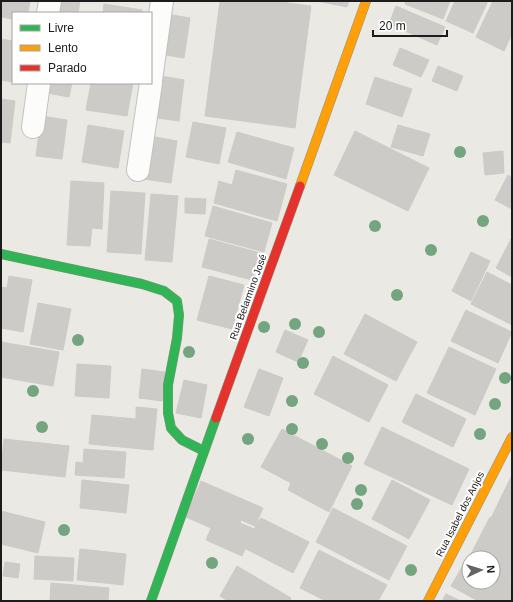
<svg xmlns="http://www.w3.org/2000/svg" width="513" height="602" viewBox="0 0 513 602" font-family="Helvetica,sans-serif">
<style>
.building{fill:#cdcbc7;stroke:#cdcbc6}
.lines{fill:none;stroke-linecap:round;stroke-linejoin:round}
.street-casing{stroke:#c1c1bf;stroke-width:24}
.fast-casing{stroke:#8e927e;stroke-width:10}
.slow-casing{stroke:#8e927e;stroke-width:10}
.jam-casing{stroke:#8e927e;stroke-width:10}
.street{stroke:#fcfcfb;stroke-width:22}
.fast{stroke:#30b455;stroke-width:9}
.slow{stroke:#ff9f0a;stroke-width:9}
.jam{stroke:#e5322d;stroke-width:9}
.tree{fill:#75a57e}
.labels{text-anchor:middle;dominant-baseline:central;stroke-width:4;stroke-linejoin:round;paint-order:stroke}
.street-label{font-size:10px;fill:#1c1c1c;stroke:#fff}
</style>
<rect width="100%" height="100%" fill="#eae9e4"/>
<path class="building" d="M 1,1 L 30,1 L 28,13 L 13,13 L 13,19 L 1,17 Z
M 55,1 L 80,1 L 78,13 L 53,13 Z
M 220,1 L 274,1 L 311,6 L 295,128 L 205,116 Z
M 317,1 L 349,1 L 347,7 Z
M 406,1 L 450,1 L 443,19 L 405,4 Z
M 455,1 L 488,1 L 473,33 L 446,21 Z
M 493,1 L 512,1 L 512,34 L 504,51 L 476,37 Z
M 104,4 L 142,10 L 142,13 L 103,13 Z
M 396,6 L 445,27 L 437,45 L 389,24 Z
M 166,14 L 190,18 L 184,58 L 159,54 Z
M 1,39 L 13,41 L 13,82 L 1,80 Z
M 400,48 L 429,60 L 421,77 L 393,65 Z
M 438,66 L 463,76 L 457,91 L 432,81 Z
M 155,75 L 184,80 L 179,121 L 150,117 Z
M 375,77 L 412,89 L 402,117 L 366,104 Z
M 43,83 L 72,83 L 69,97 L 42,92 Z
M 91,83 L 133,83 L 127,116 L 86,110 Z
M 1,99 L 15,101 L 10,143 L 1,142 Z
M 41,116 L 67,120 L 62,159 L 36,156 Z
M 193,122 L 226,128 L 219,164 L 186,157 Z
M 88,125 L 124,131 L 118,168 L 82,162 Z
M 398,125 L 430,134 L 423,156 L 391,147 Z
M 355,131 L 429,168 L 408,211 L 334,175 Z
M 237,132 L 294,148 L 286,179 L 228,162 Z
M 150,136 L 177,141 L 171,183 L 143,179 Z
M 503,151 L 504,173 L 485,175 L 483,153 Z
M 236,170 L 287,184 L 277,221 L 214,203 L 219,181 L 232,185 Z
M 508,175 L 512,178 L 512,209 L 495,200 Z
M 71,181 L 104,183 L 102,229 L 92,228 L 90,246 L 67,245 Z
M 111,191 L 145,193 L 141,254 L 107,252 Z
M 151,194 L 178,196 L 172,262 L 145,260 Z
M 185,198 L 206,199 L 205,214 L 185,213 Z
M 213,206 L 272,223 L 264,252 L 205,236 Z
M 512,237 L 512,277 L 496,268 Z
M 209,239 L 260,253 L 252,280 L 202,267 Z
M 471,252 L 490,261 L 471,301 L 452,291 Z
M 487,272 L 512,285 L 512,325 L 471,304 Z
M 9,276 L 32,280 L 23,332 L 1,328 L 1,287 L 7,288 Z
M 209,276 L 244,285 L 232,329 L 197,320 Z
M 38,303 L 71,309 L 63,350 L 30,344 Z
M 466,310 L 512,332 L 498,363 L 451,341 Z
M 365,314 L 417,342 L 396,381 L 344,354 Z
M 285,330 L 308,340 L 298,362 L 276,352 Z
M 1,342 L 59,352 L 53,386 L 1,377 Z
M 449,347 L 496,369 L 475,415 L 427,393 Z
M 333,356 L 388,385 L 369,422 L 314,394 Z
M 77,364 L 111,366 L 109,398 L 75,396 Z
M 142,369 L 165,372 L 162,401 L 139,398 Z
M 259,369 L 283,378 L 269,416 L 244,407 Z
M 184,380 L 207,385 L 201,418 L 176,413 Z
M 416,394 L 466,419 L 453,447 L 402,422 Z
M 136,407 L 157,409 L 153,450 L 89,444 L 92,415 L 136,419 Z
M 382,427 L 469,469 L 452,505 L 364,464 Z
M 282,429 L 352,466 L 329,512 L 288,490 L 291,483 L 261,467 Z
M 4,439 L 69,446 L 65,477 L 1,470 Z
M 84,449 L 126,452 L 124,478 L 75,475 L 76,462 L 83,463 Z
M 512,475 L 512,528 L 491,518 Z
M 82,480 L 129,485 L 126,513 L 80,508 Z
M 392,480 L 430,500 L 409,539 L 372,519 Z
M 201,481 L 263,508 L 255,526 L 241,520 L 240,523 L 254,529 L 242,556 L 206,540 L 211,528 L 186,517 Z
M 333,508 L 407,546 L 389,580 L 316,542 Z
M 1,511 L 45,522 L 38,553 L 1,544 Z
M 490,517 L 512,528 L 512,578 L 493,568 L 493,558 L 474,558 L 470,556 Z
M 261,518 L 309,542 L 293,573 L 246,549 L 257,523 Z
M 80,549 L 126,554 L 123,585 L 77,580 Z
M 319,550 L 387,585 L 378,601 L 326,601 L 300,588 Z
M 469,555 L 475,558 L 469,558 L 469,582 L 493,582 L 493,568 L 512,579 L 512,597 L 510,601 L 478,601 L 451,586 Z
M 35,556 L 74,558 L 73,581 L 34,579 Z
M 5,562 L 20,564 L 18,578 L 3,576 Z
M 237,566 L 291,598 L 290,601 L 228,601 L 220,596 Z
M 51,583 L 109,588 L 108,601 L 50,601 Z
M 446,594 L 461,601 L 442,601 Z"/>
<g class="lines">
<defs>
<path id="street" d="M 48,13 L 50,1
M 151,80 L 162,1
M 33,127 L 39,83
M 138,170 L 151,83"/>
<path id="fast" d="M 1,254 L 142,284 L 164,291 L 177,301 L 179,315 L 177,338 L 168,385 L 168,413 L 171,428 L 182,440 L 204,451
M 151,601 L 216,418"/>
<path id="slow" d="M 300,186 L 366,1
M 428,601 L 512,437"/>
<path id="jam" d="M 216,418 L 300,186"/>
</defs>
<use href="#street" class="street-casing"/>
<use href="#fast" class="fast-casing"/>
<use href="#slow" class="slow-casing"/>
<use href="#jam" class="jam-casing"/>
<use href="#street" class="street"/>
<use href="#fast" class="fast"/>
<use href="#slow" class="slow"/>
<use href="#jam" class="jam"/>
</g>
<g class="tree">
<circle cx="460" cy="152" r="6"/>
<circle cx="483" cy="221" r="6"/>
<circle cx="375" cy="226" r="6"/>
<circle cx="431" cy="250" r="6"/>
<circle cx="397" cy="295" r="6"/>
<circle cx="295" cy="324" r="6"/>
<circle cx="264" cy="327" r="6"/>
<circle cx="319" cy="332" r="6"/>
<circle cx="78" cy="340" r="6"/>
<circle cx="189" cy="352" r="6"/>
<circle cx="303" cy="363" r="6"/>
<circle cx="505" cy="378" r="6"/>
<circle cx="33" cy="391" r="6"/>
<circle cx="292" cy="401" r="6"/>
<circle cx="495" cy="404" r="6"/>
<circle cx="42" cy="427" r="6"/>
<circle cx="292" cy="429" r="6"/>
<circle cx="480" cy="434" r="6"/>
<circle cx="248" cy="439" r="6"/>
<circle cx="322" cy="444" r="6"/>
<circle cx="348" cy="458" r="6"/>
<circle cx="361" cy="490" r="6"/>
<circle cx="357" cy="504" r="6"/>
<circle cx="64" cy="530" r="6"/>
<circle cx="212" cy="563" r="6"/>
<circle cx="411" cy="570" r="6"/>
</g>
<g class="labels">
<g class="street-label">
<text transform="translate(248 297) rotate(-70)">Rua Belarmino José</text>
<text transform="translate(460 514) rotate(-63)">Rua Isabel dos Anjos</text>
</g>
</g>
<rect width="513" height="602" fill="none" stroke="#1c1c1c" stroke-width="4"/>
<rect x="12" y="12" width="140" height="72" fill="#ffffff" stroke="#a4a4a4"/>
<rect x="20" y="25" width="20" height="6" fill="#30b455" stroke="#a4a4a4"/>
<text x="48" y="32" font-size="12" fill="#1c1c1c">Livre</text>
<rect x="20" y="45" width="20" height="6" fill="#ff9f0a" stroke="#a4a4a4"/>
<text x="48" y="52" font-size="12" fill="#1c1c1c">Lento</text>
<rect x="20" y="65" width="20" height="6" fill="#e5322d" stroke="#a4a4a4"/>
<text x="48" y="72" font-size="12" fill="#1c1c1c">Parado</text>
<g transform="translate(481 570) rotate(86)"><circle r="19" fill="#ffffff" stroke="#a4a4a4"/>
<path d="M0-3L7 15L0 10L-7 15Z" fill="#646462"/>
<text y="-6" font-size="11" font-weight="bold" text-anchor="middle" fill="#1c1c1c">N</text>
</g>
<path d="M373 30v6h74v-6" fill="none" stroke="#1c1c1c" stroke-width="2"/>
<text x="379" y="30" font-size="12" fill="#1c1c1c" stroke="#ffffff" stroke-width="3" paint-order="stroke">20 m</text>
</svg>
